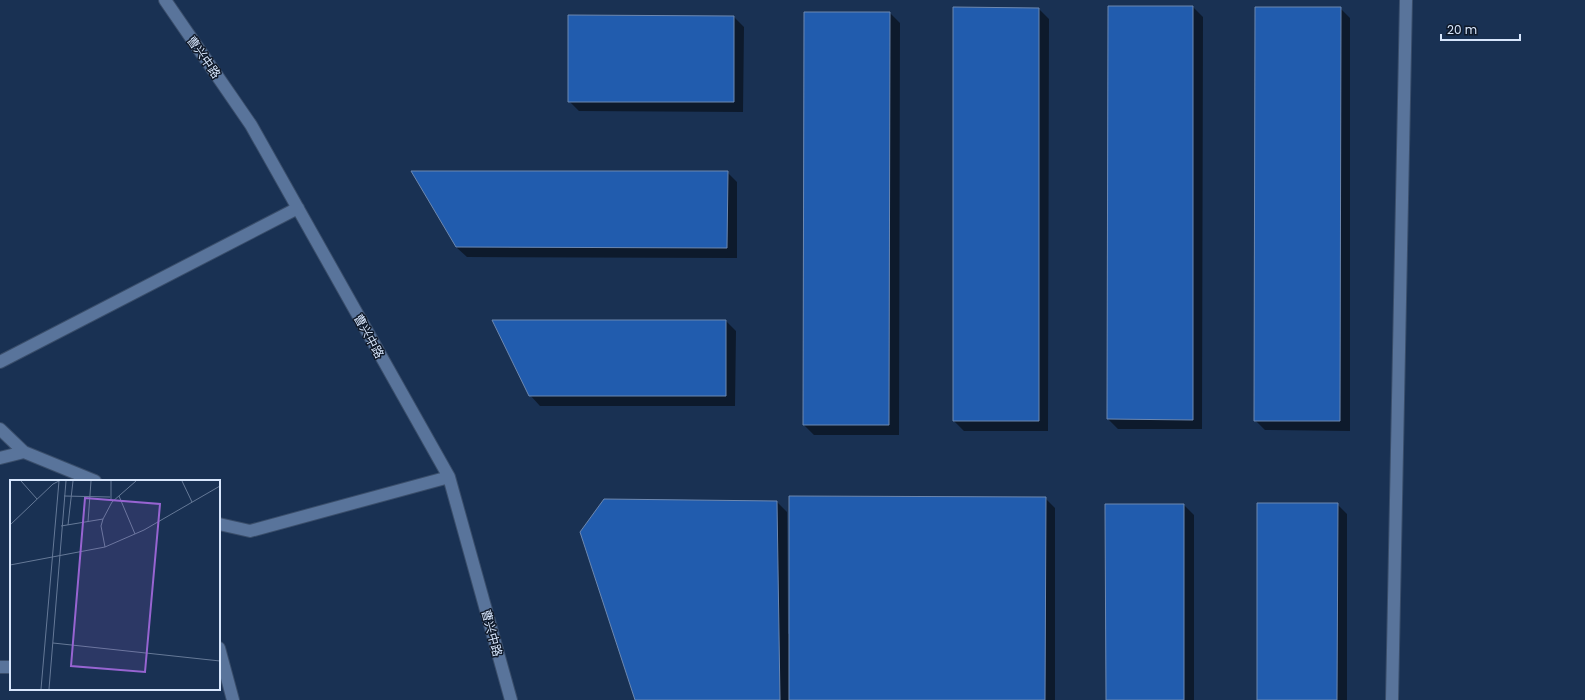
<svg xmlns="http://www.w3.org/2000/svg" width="1585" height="700" viewBox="0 0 1585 700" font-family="Poppins,'Noto Sans SC',sans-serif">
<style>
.shadow{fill:#0007}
.building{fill:#215cae;stroke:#6d88b0}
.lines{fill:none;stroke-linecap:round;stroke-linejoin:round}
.minor-casing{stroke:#3a4e6b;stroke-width:14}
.minor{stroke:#59749b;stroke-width:12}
.labels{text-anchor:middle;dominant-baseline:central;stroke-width:3;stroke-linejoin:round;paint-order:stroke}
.street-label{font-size:12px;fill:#d7e6fc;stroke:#0f1929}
.inset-road{fill:none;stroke:#657997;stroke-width:1}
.view{fill:#9764d1;fill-opacity:0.15;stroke:#9764d1;stroke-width:2}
.inset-edge{fill:none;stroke:#d7e6fc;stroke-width:2}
</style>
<rect width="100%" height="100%" fill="#193153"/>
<path class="shadow" d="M 1109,7 L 1193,7 L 1203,17 L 1202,429 L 1118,429 L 1108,419 Z
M 1340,8 L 1350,18 L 1350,431 L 1265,430 L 1255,420 Z
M 1039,9 L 1049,19 L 1048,431 L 964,431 L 954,421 Z
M 890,13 L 900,23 L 899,435 L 814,435 L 804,425 Z
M 734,17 L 744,27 L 743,112 L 579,111 L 569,101 Z
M 727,172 L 737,182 L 737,258 L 467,257 L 456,247 Z
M 726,321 L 736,331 L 735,406 L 540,406 L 530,395 Z
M 1045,498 L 1055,508 L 1055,700 L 636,700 L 605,500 L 777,502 L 787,512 L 788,634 Z
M 1337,504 L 1347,514 L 1347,700 L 1258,700 Z
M 1184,505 L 1194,515 L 1194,700 L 1107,700 Z"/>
<path class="building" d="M 1108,6 L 1193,6 L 1193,420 L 1107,419 Z
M 953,7 L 1039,8 L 1039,421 L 953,421 Z
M 1255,7 L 1341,7 L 1340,421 L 1254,421 Z
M 804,12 L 890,12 L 889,425 L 803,425 Z
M 568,15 L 734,16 L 734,102 L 568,102 Z
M 411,171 L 728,171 L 727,248 L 456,247 Z
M 492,320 L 726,320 L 726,396 L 529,396 Z
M 789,496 L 1046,497 L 1045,700 L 789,700 Z
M 604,499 L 777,501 L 780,700 L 635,700 L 580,532 Z
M 1257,503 L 1338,503 L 1337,700 L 1257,700 Z
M 1105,504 L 1184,504 L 1184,700 L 1106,700 Z"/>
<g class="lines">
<defs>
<path id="minor" d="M 165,0 L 251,125 L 449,477 L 511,700
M 0,362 L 298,208
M 0,429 L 24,452 L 95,481
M 0,458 L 24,452
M 219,524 L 250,531 L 449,477
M 219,648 L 233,700
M 0,667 L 11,667
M 1392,700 L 1406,0"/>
</defs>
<use href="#minor" class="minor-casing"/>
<use href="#minor" class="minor"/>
</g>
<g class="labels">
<g class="street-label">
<text transform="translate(204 57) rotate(55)">曹兴中路</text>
<text transform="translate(369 336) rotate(61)">曹兴中路</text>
<text transform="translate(492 633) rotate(75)">曹兴中路</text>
</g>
</g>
<g transform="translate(10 480)">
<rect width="210" height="210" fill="#193153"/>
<path class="inset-road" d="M 11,1 L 27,19M 172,1 L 182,22M 54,16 L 100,17M 109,16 L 125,54M 101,19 L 101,1M 78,42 L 81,1M 0,45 L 43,4 L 49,1M 58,45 L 63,1M 51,46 L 93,39M 95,67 L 91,46 L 93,39 L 102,22 L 126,1M 0,85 L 95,67 L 134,50 L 210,6M 43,163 L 210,181M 31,209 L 49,1M 39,209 L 56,1"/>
<path class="view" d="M 75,18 L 150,24 L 135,192 L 61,186 Z"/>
<rect width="210" height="210" class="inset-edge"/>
</g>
<path d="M1441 34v6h79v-6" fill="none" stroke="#d7e6fc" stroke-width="2"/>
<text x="1447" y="34" font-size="12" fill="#d7e6fc" stroke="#0f1929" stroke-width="3" paint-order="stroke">20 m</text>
</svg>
